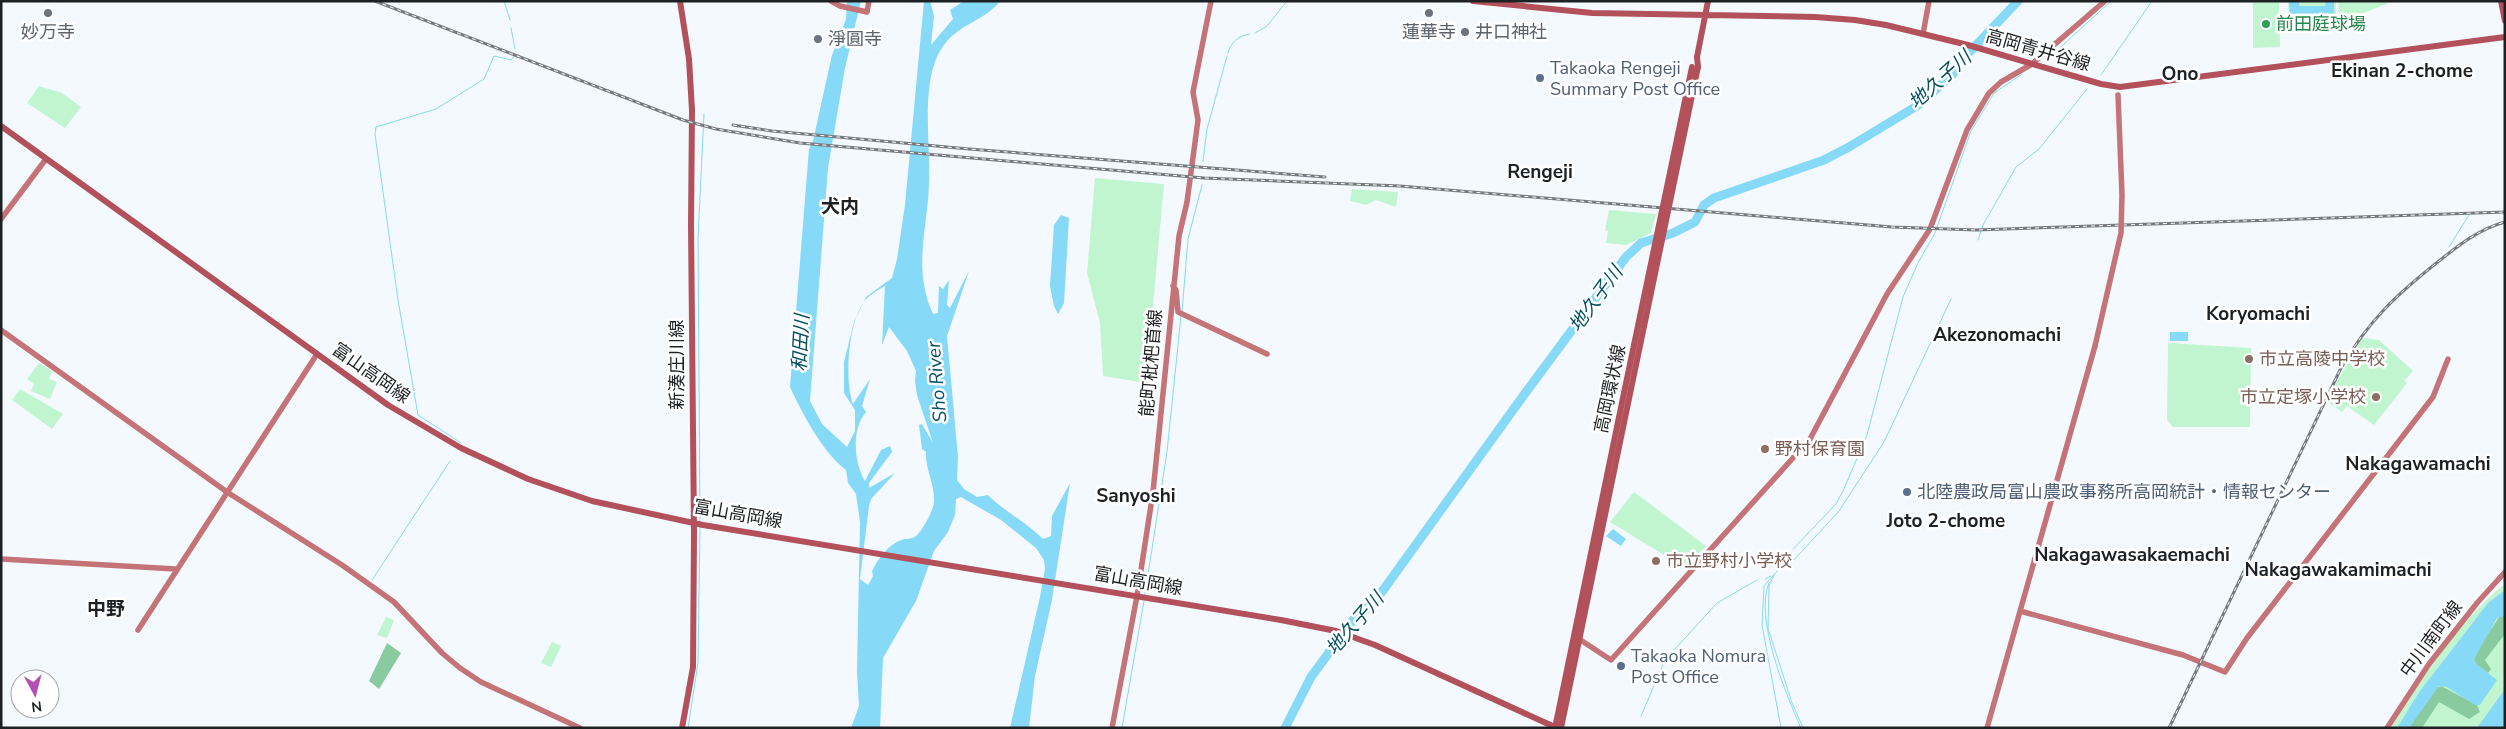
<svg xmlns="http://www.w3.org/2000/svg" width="2506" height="729" viewBox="0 0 2506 729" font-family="'Nunito Sans','Noto Sans JP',sans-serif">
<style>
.green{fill:#c1f5d0}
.forest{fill:#8aca9f}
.water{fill:#86d9f7;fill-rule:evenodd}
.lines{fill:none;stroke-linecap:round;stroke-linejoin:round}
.stream{stroke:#86d9f7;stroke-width:1}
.river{stroke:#86d9f7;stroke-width:9}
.secondary{stroke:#c47377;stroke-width:5.5}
.primary{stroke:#b3515a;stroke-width:6}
.rail-casing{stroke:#767a7e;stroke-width:3}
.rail{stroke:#fff;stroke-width:1;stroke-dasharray:4;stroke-linecap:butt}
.secondary-bridge{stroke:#c47377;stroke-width:5.5}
.primary-bridge{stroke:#b3515a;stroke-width:6}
.worship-dot{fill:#6b7280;stroke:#fff;stroke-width:2}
.leisure-dot{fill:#2e9e5b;stroke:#fff;stroke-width:2}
.service-dot{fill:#5c6f8a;stroke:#fff;stroke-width:2}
.education-dot{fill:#8d6e63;stroke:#fff;stroke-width:2}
.labels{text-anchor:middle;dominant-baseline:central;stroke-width:5;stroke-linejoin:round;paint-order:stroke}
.leisure-label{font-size:18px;fill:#27864d;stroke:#fff;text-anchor:start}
.worship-label{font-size:18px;fill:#5b616d;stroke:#fff}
.street-label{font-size:18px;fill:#1e2123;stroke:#fff}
.service-label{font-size:18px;fill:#4e5e75;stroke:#fff;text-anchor:start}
.education-label{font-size:18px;fill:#785e54;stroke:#fff;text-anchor:start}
.neighbourhood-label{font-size:19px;font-weight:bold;fill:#1e2123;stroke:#fff}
.water-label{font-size:19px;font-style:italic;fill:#034f63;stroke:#fff}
</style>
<rect width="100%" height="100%" fill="#f3f9ff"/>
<path class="green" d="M 2253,1 L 2279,1 L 2280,47 L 2253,48 Z
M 2288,1 L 2336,1 L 2336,15 L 2289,17 Z
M 2338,1 L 2393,1 L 2364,13 L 2339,14 Z
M 39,86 L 62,93 L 81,107 L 65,128 L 27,103 Z
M 1095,178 L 1164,184 L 1146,383 L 1103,376 L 1100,323 L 1087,273 Z
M 1352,189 L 1398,192 L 1396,207 L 1376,200 L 1366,205 L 1350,201 Z
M 1609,210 L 1656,214 L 1651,233 L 1626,245 L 1606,243 L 1608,231 L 1605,230 Z
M 2362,338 L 2379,340 L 2413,371 L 2405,380 L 2400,376 L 2407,383 L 2374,425 L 2347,406 L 2342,412 L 2326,401 Z
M 2168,343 L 2251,348 L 2250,427 L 2173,427 L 2167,420 Z
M 39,363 L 52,371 L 49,379 L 57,382 L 50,399 L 31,391 L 34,384 L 27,379 Z
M 20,389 L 63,414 L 52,429 L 12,400 Z
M 1634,492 L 1706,546 L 1689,566 L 1677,556 L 1664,555 L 1610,522 Z
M 2502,586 L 2505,586 L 2505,728 L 2391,728 C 2422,678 2457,624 2502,586 Z
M 386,617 L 394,620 L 387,638 L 377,635 Z
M 552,642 L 561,646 L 551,667 L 541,663 Z"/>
<path class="forest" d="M 2500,616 L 2505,616 L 2505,634 L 2485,660 L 2491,669 L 2488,673 L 2476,664 L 2474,659 L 2485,638 Z
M 387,643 L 401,653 L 379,689 L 369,681 Z
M 2441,686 L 2477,705 L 2480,712 L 2469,719 L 2439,702 L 2422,728 L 2409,728 L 2434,690 Z"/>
<path class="water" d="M 847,1 L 861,1 L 845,68 L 828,168 L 810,401 L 822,424 L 847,447 L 855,431 L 855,410 L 844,393 L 844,362 L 854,322 L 866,297 L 892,278 L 897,259 L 905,205 L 924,1 L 930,1 L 934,16 L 931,45 L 953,19 L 950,10 L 964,1 L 1000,1 C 986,20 959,24 944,45 C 919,78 931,143 929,183 C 928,229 912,268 933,314 L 938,313 L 939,286 L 943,289 L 949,280 L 947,305 L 950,308 L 969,271 L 947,336 L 958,457 L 957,480 L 964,489 L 977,497 L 988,495 C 1006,513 1025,521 1043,539 L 1051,536 L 1052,516 L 1070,483 L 1052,600 L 1035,676 L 1029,728 L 1010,728 L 1040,597 L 1045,569 L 1044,560 L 1036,548 L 1001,520 L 961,497 L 956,499 L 955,515 L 948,532 L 934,551 L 916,601 L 883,658 L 880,728 L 851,728 L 859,706 L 857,672 L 860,522 L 856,494 L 848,483 L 846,470 C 823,453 802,413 790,387 L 809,149 L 813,141 L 832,55 L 846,19 ZM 885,286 L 882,345 L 889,327 L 907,351 L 916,371 L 915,381 L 917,395 L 933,443 L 922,424 L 919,425 L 922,449 L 926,452 C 925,469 935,484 934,502 C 933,511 923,530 916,536 C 911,540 906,538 901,540 C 888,545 878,559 872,571 L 873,576 L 868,585 L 860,579 L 869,506 L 871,499 L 895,473 L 869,488 L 869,483 L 892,452 L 890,446 L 881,450 L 865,481 C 854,463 851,429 866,412 L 862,406 L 870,379 L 853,404 C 844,379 848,320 866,299 C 871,294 880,289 885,286 Z
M 2289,1 L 2299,1 L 2299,6 L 2325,6 L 2326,1 L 2334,1 L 2334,13 L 2290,14 Z
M 1061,215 L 1069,218 L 1064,303 L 1058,314 L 1054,306 L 1050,286 L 1054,225 Z
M 2170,332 L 2188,332 L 2188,341 L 2170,341 Z
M 1613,529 L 1626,539 L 1621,546 L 1606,536 Z
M 2505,590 L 2505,616 L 2497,618 L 2474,659 L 2476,664 L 2497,680 L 2480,705 L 2475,705 L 2447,687 L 2439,686 L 2409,728 L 2397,728 L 2420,691 L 2488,603 Z
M 2505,689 L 2505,728 L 2477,728 Z"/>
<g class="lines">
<path class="stream" d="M 504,1 L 510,20
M 511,28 L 515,49
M 1255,33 L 1267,26 L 1287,1
M 1228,53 C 1231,42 1238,36 1250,34
M 2053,54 L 2111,1
M 2101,75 L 2152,1
M 1203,161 L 1207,129 L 1227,56
M 1978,240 L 1983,225 L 2016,167 L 2039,149 L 2087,89
M 2449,247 L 2469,215
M 1182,312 L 1188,239 L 1202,185
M 461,443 L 418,415 L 398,300 L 375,134 L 376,127 L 436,109 L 484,79 L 494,56 L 511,60 L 514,56
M 700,521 L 698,238 L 704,114
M 1793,549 L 1836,504 L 1843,491 L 1867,435 L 1903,297 L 1918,263 L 1935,233 L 1971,131 L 1994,93 L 2022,74
M 1786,562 L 1792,562 L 1839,511 L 1884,442 L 1951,299
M 1774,575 L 1769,586 L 1768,628 L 1792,703 L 1803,728
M 1765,579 L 1771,576
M 372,580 L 450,461
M 1769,583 C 1754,618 1786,694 1801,728
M 1145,594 L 1167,452 L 1181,316
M 1641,716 L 1665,660 L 1717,603 L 1757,580
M 688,728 L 698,663 L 700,527
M 1122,728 L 1144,601
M 1781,728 L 1762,625 L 1764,586 L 1787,560"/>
<path class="river" d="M 1285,728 L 1311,677 L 1353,620 L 1376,600 L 1526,392 L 1626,257 L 1641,243 L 1673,233 L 1695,222 L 1704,205 L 1714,198 L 1824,160 L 1849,147 L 1920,104 L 1955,72 L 1963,59 L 2018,1"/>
<path class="secondary" d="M 831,1 L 840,6 L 867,12 L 869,1
M 1923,34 L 1929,1
M 1,219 L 46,159
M 1173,286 L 1176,290 L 1178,312 L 1267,354
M 1,330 L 227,492 L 342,565 L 394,602 L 442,653 L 460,668 L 481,682 L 580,728
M 1,559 L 176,569
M 2020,611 L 2183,655 L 2225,672 L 2247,638 L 2433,397 L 2448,359
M 138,630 L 317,354
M 1576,637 L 1611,660 L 1810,439 L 1887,294 L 1930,229 L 1967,130 L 1989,93 L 2001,82 L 2032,64 L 2105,1
M 1112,728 L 1137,596 L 1153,492 L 1179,236 L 1187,202 L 1198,120 L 1193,92 L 1211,1
M 1987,728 L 2095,346
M 2387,728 L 2429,664 L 2477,603 L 2505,572"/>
<path class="primary" d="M 680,1 L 689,59 L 692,110 L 691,225 L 694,532 L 693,667 L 682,728
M 1473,1 L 1592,13 L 1815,17 L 1855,20 L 1886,25 L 1968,45 L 2101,84 L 2120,87 L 2505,37
M 2501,1 L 2505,21
M 1698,67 L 1697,57 L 1708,1
M 1,126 L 388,405 L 461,448 L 528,479 L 592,501 L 703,525 L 1281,620 L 1336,631 L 1375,645 L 1557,728
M 1555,728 L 1625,388
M 1561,728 L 1631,389"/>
<defs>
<path id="rail" d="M 375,1 L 683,120 L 716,129 L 800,143 L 1204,178 L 1400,186 L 1892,227 L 1976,230 L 2505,212
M 733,125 L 772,131 L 969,149 L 1325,177
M 2169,728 L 2341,368 C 2369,320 2396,295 2439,261 C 2459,245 2479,229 2505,222"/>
</defs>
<use href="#rail" class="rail-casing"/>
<use href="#rail" class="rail"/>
<path class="secondary-bridge" d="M 2095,346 L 2121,233 L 2122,195 L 2118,95"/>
<path class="primary-bridge" d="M 1625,388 L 1692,67
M 1631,389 L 1698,67"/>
</g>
<g class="worship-dot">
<circle cx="48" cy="13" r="5"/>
<circle cx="1429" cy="13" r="5"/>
<circle cx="1465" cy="32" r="5"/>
<circle cx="818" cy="39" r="5"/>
</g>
<circle class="leisure-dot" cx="2266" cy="24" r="5"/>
<g class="service-dot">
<circle cx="1540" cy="78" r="5"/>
<circle cx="1907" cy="492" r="5"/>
<circle cx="1621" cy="666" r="5"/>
</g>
<g class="education-dot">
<circle cx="2249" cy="359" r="5"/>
<circle cx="2376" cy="397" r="5"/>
<circle cx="1765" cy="449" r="5"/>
<circle cx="1656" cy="561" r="5"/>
</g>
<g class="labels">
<g class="leisure-label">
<text x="2276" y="24">前田庭球場</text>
</g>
<g class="worship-label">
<text x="48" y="32">妙万寺</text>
<text x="1429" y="32">蓮華寺</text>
<text x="1475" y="32" text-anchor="start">井口神社</text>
<text x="828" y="39" text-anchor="start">淨圓寺</text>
</g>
<g class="street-label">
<text transform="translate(2038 50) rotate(16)">高岡青井谷線</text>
<text transform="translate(1151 363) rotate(-85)">能町枇杷首線</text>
<text transform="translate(677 365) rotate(-90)">新湊庄川線</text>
<text transform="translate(371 373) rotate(35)">富山高岡線</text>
<text transform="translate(1610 389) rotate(-78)">高岡環状線</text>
<text transform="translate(738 514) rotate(10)">富山高岡線</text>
<text transform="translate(1138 581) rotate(10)">富山高岡線</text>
<text transform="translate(2431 639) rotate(-53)">中川南町線</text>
</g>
<g class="service-label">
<text x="1550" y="68">Takaoka Rengeji<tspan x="1550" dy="21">Summary Post Office</tspan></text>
<text x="1917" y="492">北陸農政局富山農政事務所高岡統計・情報センター</text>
<text x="1631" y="656">Takaoka Nomura<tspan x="1631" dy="21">Post Office</tspan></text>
</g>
<g class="education-label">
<text x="2259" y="359">市立高陵中学校</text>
<text x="2366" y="397" text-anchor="end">市立定塚小学校</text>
<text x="1775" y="449">野村保育園</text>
<text x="1666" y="561">市立野村小学校</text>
</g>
<g class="neighbourhood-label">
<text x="2402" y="71">Ekinan 2-chome</text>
<text x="2180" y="74">Ono</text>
<text x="1540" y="172">Rengeji</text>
<text x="840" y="207">犬内</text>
<text x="2258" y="314">Koryomachi</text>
<text x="1997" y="335">Akezonomachi</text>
<text x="2418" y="464">Nakagawamachi</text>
<text x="1136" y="496">Sanyoshi</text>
<text x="1946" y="521">Joto 2-chome</text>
<text x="2132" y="555">Nakagawasakaemachi</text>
<text x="2338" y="570">Nakagawakamimachi</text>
<text x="106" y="609">中野</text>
</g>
<g class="water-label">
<text transform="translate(1940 80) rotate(-42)">地久子川</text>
<text transform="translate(1596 299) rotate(-54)">地久子川</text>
<text transform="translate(801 343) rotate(-87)">和田川</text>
<text transform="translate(937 382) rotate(-95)">Sho River</text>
<text transform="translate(1355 624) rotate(-49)">地久子川</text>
</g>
</g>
<rect width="2506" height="729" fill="none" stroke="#1e2123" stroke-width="5"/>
<g transform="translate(35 694) rotate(173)"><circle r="24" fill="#ffffff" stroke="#a5a6a7"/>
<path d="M0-4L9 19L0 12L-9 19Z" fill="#b54fb3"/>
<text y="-8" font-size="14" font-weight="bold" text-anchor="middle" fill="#1e2123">N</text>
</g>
</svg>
